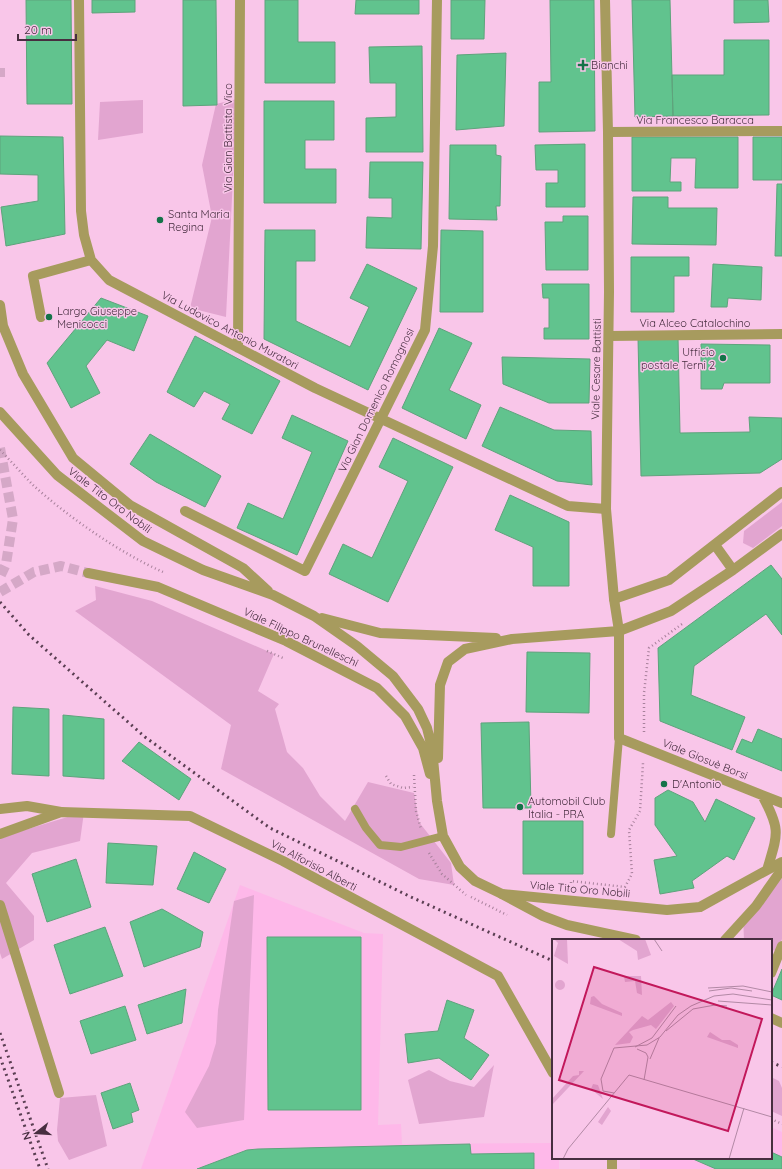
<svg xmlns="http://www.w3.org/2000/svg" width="782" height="1169" viewBox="0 0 782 1169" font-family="Quicksand,sans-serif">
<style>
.built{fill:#feb8e9}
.green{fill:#e2a5d0}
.building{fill:#61c38e;stroke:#5ea37c}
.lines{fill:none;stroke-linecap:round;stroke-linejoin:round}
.tertiary-tunnel{stroke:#d5a8c7;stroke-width:10;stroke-dasharray:10 5;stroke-linecap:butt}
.path{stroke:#a8819c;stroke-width:2.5;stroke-dasharray:1 3;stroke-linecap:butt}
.service{stroke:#a79b5e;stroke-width:8}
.pedestrian{stroke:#a79b5e;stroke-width:10}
.minor{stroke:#a79b5e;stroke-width:10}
.tertiary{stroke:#a79b5e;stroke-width:10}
.rail{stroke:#5a3e52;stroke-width:3;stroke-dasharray:2 4;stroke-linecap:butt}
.poi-dot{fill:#147349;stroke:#f9c6e9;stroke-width:1.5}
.labels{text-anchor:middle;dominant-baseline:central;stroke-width:3;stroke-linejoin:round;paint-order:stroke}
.poi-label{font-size:11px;fill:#472e40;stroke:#f9c6e9;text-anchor:start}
.street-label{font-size:11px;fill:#472e40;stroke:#f9c6e9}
.inset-road{fill:none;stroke:#b289a5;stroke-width:1}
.view{fill:#c2185b;fill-opacity:0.15;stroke:#c2185b;stroke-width:2}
.inset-edge{fill:none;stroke:#472e40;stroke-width:2}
</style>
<rect width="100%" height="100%" fill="#f9c6e9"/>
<path class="built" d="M 240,885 L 364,933 L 383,934 L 378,1125 L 401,1124 L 402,1144 L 553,1143 L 553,1158 L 559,1158 L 559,1169 L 141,1169 Z
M 771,1127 L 782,1132 L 782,1169 L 640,1169 L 640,1158 L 771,1158 Z"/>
<path class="green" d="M 237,99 L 226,317 L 190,308 L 212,217 L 202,165 L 216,104 Z
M 143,100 L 143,133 L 98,140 L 100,102 Z
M 782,502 L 782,526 L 753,548 L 743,543 L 744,531 Z
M 95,586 L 152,601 L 274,654 L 258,691 L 279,704 L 275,709 L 287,752 L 303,768 L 320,796 L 345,821 L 368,782 L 414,793 L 419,822 L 451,863 L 454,885 L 419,879 L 221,769 L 231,725 L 75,611 L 96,600 Z
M 84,812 L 80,841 L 32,853 L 6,883 L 34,916 L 34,940 L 2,959 L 0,953 L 0,839 L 18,832 Z
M 782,873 L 782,939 L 778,951 L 771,950 L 771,940 L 744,940 L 743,915 Z
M 254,895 L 244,1120 L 197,1128 L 185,1112 L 209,1066 L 216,1043 L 218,1010 L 234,901 Z
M 494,1065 L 484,1117 L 419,1124 L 408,1080 L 429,1070 L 450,1081 L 474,1087 Z
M 771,1077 L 779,1081 L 782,1088 L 782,1116 L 771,1111 Z
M 96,1095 L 107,1146 L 69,1160 L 58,1141 L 57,1130 L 60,1098 Z"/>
<path class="building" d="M 26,0 L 71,0 L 72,104 L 27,104 Z
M 92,0 L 135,0 L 135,12 L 92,13 Z
M 183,0 L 216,0 L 217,105 L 183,106 Z
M 265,0 L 298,0 L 298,42 L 335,42 L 335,83 L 265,83 Z
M 356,0 L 419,0 L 419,14 L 355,14 Z
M 451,0 L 485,0 L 484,39 L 451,39 Z
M 550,0 L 594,0 L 595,131 L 539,132 L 539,82 L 551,82 Z
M 632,0 L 670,0 L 673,116 L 635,117 Z
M 734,0 L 768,0 L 769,22 L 734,23 Z
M 724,40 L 769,40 L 769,115 L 673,116 L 672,75 L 724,75 Z
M 422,46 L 423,152 L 366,152 L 366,118 L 396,117 L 396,83 L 370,83 L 369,47 Z
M 506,53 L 504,126 L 456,130 L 457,55 Z
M 264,101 L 334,101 L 334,140 L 305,140 L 305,169 L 336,169 L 336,203 L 264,203 Z
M 0,136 L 63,137 L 65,234 L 6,246 L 1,207 L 38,201 L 38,175 L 0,174 Z
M 632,137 L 738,137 L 738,188 L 695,188 L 696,158 L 671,158 L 670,182 L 681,182 L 681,191 L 632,191 Z
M 753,137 L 782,137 L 782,180 L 753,180 Z
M 585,144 L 585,207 L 546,207 L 546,183 L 558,183 L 558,170 L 536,170 L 535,145 Z
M 450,145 L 496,145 L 496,155 L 501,156 L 500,206 L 496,206 L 497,220 L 449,219 Z
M 370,162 L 423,162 L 421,249 L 366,248 L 367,217 L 392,218 L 392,198 L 369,198 Z
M 777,184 L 782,184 L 782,256 L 775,256 Z
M 633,197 L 668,197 L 668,208 L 717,208 L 716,245 L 632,244 Z
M 563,216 L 588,216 L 588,270 L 546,270 L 545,222 L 563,222 Z
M 265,230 L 315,230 L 315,261 L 296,261 L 296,321 L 350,347 L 369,307 L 350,298 L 367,264 L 417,288 L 368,390 L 264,339 Z
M 441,230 L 483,231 L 483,312 L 440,312 Z
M 631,257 L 689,257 L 689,276 L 674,276 L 674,312 L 631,312 Z
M 713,264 L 762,267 L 761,300 L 728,298 L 727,307 L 711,307 Z
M 542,284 L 589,284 L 589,339 L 544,339 L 544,328 L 549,328 L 549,298 L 543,298 Z
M 101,298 L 148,316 L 134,351 L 107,340 L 86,366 L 100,393 L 71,408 L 47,363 Z
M 439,328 L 472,343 L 449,390 L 481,405 L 466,439 L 402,408 Z
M 195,336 L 280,381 L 252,434 L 222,419 L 230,404 L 204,391 L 194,407 L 167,392 Z
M 678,337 L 680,433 L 750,432 L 749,417 L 782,418 L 782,459 L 760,473 L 641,476 L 638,338 Z
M 701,344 L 770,345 L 770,383 L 724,383 L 722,389 L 701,389 Z
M 502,357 L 590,359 L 589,403 L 549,403 L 503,384 Z
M 500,407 L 554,430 L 591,431 L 592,485 L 557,481 L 482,446 Z
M 292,415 L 348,441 L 297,555 L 237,528 L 248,503 L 283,519 L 312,452 L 282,438 Z
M 150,434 L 221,476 L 205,507 L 156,482 L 130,464 Z
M 393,438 L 453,467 L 388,602 L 329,574 L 343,544 L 372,558 L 408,481 L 379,467 Z
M 510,495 L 569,522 L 569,586 L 533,586 L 533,547 L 495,530 Z
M 771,565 L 782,579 L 782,635 L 766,614 L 694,666 L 691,695 L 745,717 L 732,750 L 660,721 L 658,648 Z
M 527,652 L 590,653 L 589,713 L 526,712 Z
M 13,707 L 49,709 L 49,776 L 12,774 Z
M 63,715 L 104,719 L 104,779 L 63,776 Z
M 529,722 L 531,808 L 483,808 L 481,723 Z
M 758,729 L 782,739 L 782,771 L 736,752 L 742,739 L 752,743 Z
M 139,742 L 191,779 L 179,800 L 122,761 Z
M 668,790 L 693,802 L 705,822 L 716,799 L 755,818 L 734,860 L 727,856 L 692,881 L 694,888 L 660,894 L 654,860 L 677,856 L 655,825 L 655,798 Z
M 523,821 L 583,821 L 583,874 L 523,874 Z
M 108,843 L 157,846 L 153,885 L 106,883 Z
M 194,852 L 226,869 L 209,903 L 177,889 Z
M 76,859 L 91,907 L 47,922 L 32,874 Z
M 162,909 L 203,932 L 200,947 L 144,967 L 130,922 Z
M 105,927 L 123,976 L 70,994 L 54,945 Z
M 267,937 L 361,937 L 361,1110 L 268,1110 Z
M 782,969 L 782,1000 L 771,995 Z
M 186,989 L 182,1023 L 147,1034 L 138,1005 Z
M 447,1000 L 474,1010 L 464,1038 L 489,1055 L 471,1080 L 439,1058 L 408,1063 L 405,1034 L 438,1031 Z
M 125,1006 L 136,1040 L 91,1054 L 80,1021 Z
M 130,1083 L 139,1110 L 131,1113 L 133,1122 L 113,1129 L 101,1093 Z
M 470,1144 L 471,1154 L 534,1153 L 534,1169 L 197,1169 L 247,1150 L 258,1149 Z
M 771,1152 L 782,1157 L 782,1169 L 716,1169 L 693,1159 L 771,1158 Z"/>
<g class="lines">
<path class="tertiary-tunnel" d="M 0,68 L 0,77
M 0,448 L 13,519 L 6,564 L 0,577
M 0,592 L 34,572 L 61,566 L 88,573"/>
<path class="path" d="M 0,450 C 11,461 22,474 33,485 C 68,517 120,553 163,572
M 267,651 L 283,658
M 644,732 L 644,693 L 649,648 L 682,624
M 414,775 L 416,811 L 421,829
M 386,776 L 391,784 L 403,788 L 413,787
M 429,853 L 442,874 L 466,895
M 571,887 L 571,881 L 625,887 L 632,874 L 629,830 L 640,811 L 643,763
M 471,897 L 507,915
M 771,1119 L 782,1124"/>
<path class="service" d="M 355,809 L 366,828 L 380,845 L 401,847 L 443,836
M 611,834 L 619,738"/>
<path class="pedestrian" d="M 0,809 L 27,806 L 61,812"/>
<path class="minor" d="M 79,0 L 81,211 L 84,235 L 91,260 L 109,280 L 315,388 L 568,506 L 606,509
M 608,132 L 782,131
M 41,317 L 33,276 L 91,260
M 609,336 L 782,334
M 238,348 L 240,0
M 185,511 L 305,571 L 425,330 L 433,246 L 437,0
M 715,545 L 733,570
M 614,599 L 669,580 L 782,492
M 619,631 L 671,611 L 733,570 L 782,534
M 0,834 L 61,812 L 190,816 L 283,861 L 498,976 L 553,1073
M 502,894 L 543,916 L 567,925 L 636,940
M 0,905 L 59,1093
M 725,940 L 756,906 L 782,869
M 771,973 L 782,946
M 771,1018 L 782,1023
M 612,1158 L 612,1169"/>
<path class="tertiary" d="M 605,0 L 608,132 L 609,292 L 606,509 L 614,599 L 619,631 L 619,738 L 782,803
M 0,305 L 3,326 L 23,374 L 73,458 L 130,505 L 243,568 L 268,591
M 0,412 L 57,475 L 143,541 L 203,570 L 273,595 L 314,616 L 357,646 L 393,676 L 418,709 L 427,728 L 432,748 L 437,801 L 443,836 L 460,867 L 475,881 L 502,894 L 667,910 L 700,907 L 767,870 C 778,833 781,830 762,795
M 88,573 L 158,587 L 286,641 L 377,688 L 405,716 L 423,748 L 430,774
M 322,618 L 380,633 L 496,638
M 438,758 L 440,685 L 448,662 L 465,649 L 512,639 L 619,631
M 767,870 L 782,862"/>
<path class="rail" d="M 0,602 L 29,635 L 145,737 L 270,828 L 411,897 L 553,961
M 0,1033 L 48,1169
M 0,1057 L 40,1169
M 771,1062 L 782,1067"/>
</g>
<g class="poi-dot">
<path d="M581 59h4v4h4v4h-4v4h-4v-4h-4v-4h4z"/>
<circle cx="160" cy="220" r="4"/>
<circle cx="49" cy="317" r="4"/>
<circle cx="723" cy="358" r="4"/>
<circle cx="664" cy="784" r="4"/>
<circle cx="520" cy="807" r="4"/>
</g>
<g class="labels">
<g class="poi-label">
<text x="591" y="65">Bianchi</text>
<text x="168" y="214">Santa Maria<tspan x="168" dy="13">Regina</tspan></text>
<text x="57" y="311">Largo Giuseppe<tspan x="57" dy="13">Menicocci</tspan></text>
<text x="715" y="352" text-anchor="end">Ufficio<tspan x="715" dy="13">postale Terni 2</tspan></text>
<text x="672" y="784">D'Antonio</text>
<text x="528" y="801">Automobil Club<tspan x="528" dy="13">Italia - PRA</tspan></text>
</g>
<g class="street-label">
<text x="695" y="120">Via Francesco Baracca</text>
<text transform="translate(228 138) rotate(-90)">Via Gian Battista Vico</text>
<text x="695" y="323">Via Alceo Catalochino</text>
<text transform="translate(230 330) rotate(28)">Via Ludovico Antonio Muratori</text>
<text transform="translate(596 369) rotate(-89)">Viale Cesare Battisti</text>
<text transform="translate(376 400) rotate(-64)">Via Gian Domenico Romagnosi</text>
<text transform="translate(110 500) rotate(37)">Viale Tito Oro Nobili</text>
<text transform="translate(301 637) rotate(25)">Viale Filippo Brunelleschi</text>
<text transform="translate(705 759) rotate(22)">Viale Giosuè Borsi</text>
<text transform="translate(314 865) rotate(28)">Via Alforisio Alberti</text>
<text transform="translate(580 889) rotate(5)">Viale Tito Oro Nobili</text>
</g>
</g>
<g transform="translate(552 939)">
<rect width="220" height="220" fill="#f9c6e9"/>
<path d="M 2,0 L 15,0 L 16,25 L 2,17 L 6,4 ZM 66,0 L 93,0 L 99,16 L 86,21 L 85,12 ZM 72,37 L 89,37 L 90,56 L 85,54 L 83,42 L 73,43 ZM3 46a5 5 0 1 1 10 0a5 5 0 1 1-10 0ZM 42,57 L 50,65 L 70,74 L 70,77 L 38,65 L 39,58 ZM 119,63 L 122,67 L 104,90 L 99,86 L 81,91 L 77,93 L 81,98 L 78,104 L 63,106 L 90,77 L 96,81 ZM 158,93 L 170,101 L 178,101 L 186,106 L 186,109 L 155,98 ZM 27,132 L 32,132 L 0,166 L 0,160 L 21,137 L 27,136 ZM 41,145 L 46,146 L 51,160 L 39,150 ZM 56,168 L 59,172 L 50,186 L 46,183 Z" fill="#e2a5d0"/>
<path class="inset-road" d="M 102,0 L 110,12M 156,49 L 191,47 L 220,53M 157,52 L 179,49 L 200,52M 166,62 L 220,66M 114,92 L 141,70 L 163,66 L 175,67M 83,108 L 100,99 L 124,67M 85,110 L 94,114 L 96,118 L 92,141M 98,120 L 107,99M 62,154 L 51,152 L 49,140 L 62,109 L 95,106 L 108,98 L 126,76 L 139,67 L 162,57 L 181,55 L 220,61M 11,220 L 16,210 L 77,136 L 220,178M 177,220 L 192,169"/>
<path class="view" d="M 42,28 L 210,80 L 176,192 L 7,141 Z"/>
<rect width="220" height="220" class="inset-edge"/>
</g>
<g transform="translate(36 1133) rotate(253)" stroke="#f9c6e9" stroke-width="3" paint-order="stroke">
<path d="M0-3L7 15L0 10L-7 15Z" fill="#472e40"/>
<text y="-6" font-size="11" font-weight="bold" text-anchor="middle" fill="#472e40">N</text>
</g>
<path d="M18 34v6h58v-6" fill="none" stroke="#472e40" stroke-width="2"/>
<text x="24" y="34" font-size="12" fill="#472e40" stroke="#f9c6e9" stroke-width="3" paint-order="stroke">20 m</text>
</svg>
